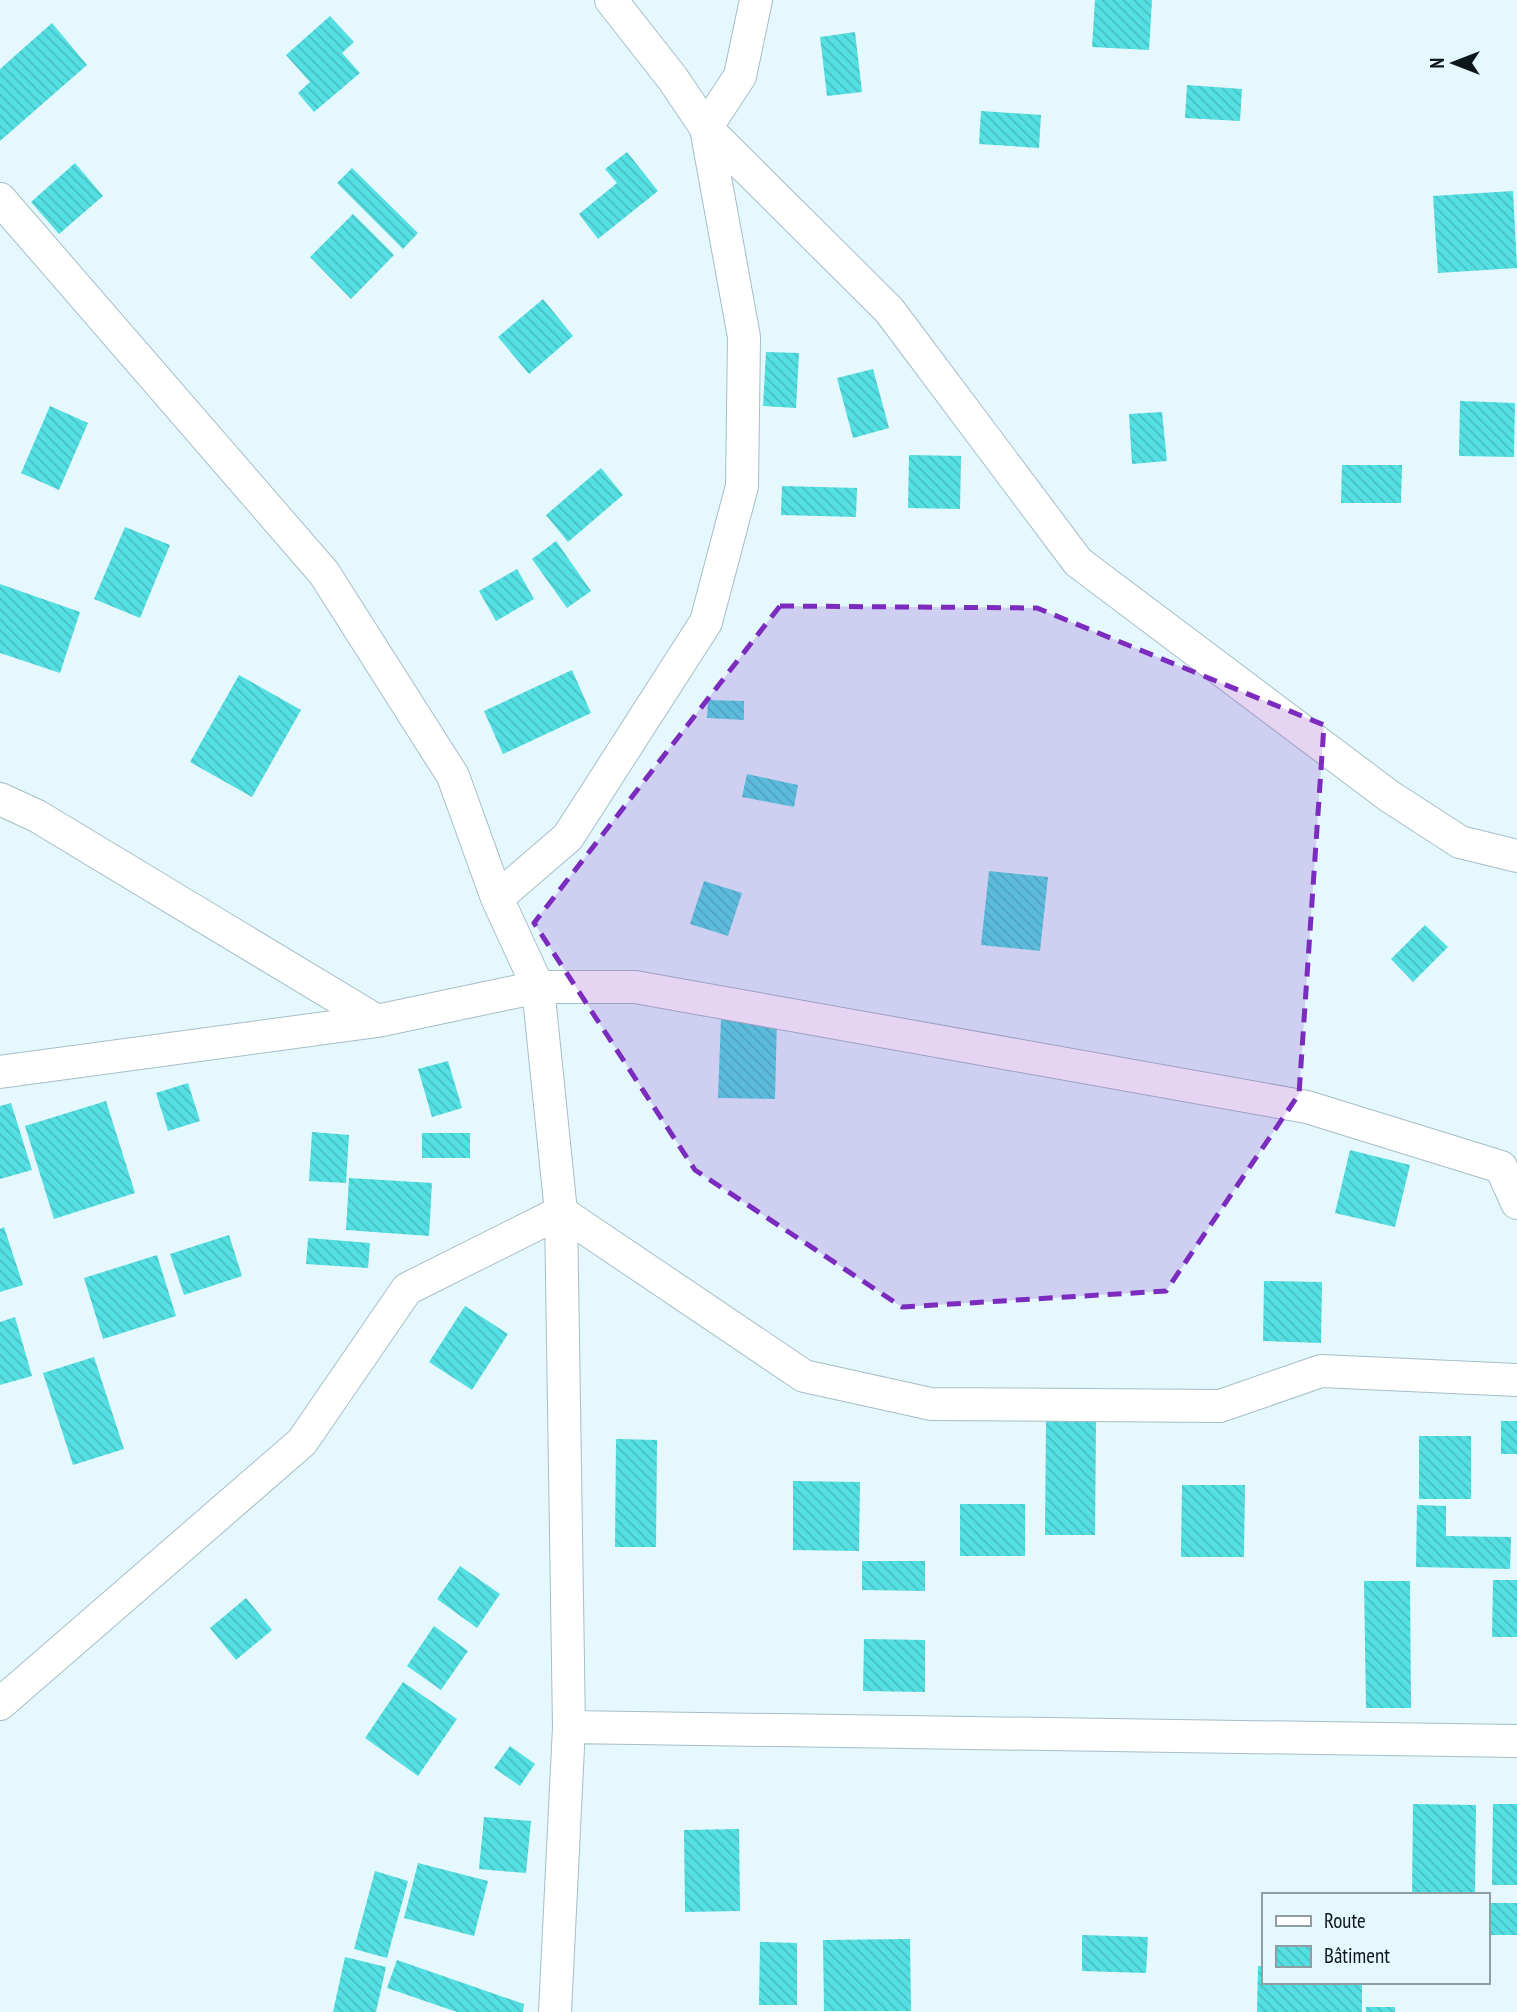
<svg xmlns="http://www.w3.org/2000/svg" width="1517" height="2012" viewBox="0 0 1517 2012" font-family="'PT Sans Narrow',sans-serif">
<style>
.building{fill:url(#building-back-hatch)}
.lines{fill:none;stroke-linecap:round;stroke-linejoin:round}
.street-casing{stroke:#a6bec6;stroke-width:34}
.street{stroke:#fff;stroke-width:32}
.marked{fill:#7b2cbf;fill-opacity:0.2;stroke:#7b2cbf;stroke-width:5;stroke-dasharray:14 9;stroke-linejoin:round}
</style>
<defs>
<pattern id="building-back-hatch" width="6" height="6" patternUnits="userSpaceOnUse" patternTransform="scale(1.75)"><rect width="6" height="6" fill="#54dfe3"/><path d="M-1 5l2 2M0 0l6 6M5-1l2 2" fill="none" stroke="#48bfc2"/></pattern>
</defs>
<rect width="100%" height="100%" fill="#e4f8fe"/>
<path class="building" d="M 1095,0 L 1152,0 L 1149,50 L 1092,47 Z
M 330,16 L 354,42 L 342,53 L 360,73 L 314,112 L 298,93 L 310,82 L 286,55 Z
M 52,23 L 87,65 L 0,141 L 0,69 Z
M 855,32 L 862,92 L 827,96 L 820,37 Z
M 1187,85 L 1242,89 L 1240,121 L 1185,118 Z
M 981,111 L 1041,115 L 1039,148 L 979,144 Z
M 627,152 L 658,191 L 598,239 L 579,214 L 617,183 L 605,169 Z
M 75,163 L 103,196 L 59,234 L 31,202 Z
M 352,168 L 418,233 L 403,249 L 337,183 Z
M 1513,191 L 1517,268 L 1438,273 L 1433,196 Z
M 353,214 L 394,255 L 351,299 L 310,257 Z
M 543,299 L 573,336 L 529,374 L 498,337 Z
M 766,352 L 799,353 L 796,408 L 763,406 Z
M 873,369 L 889,428 L 853,438 L 837,378 Z
M 1460,401 L 1515,403 L 1514,457 L 1459,456 Z
M 50,406 L 88,423 L 59,490 L 21,473 Z
M 1162,412 L 1167,461 L 1132,464 L 1129,414 Z
M 909,455 L 961,456 L 960,509 L 908,508 Z
M 1342,465 L 1402,465 L 1401,503 L 1341,503 Z
M 601,468 L 623,495 L 568,542 L 546,515 Z
M 782,486 L 857,488 L 856,517 L 781,515 Z
M 125,527 L 170,545 L 140,618 L 94,599 Z
M 556,541 L 591,591 L 567,608 L 532,559 Z
M 517,569 L 534,599 L 496,621 L 479,591 Z
M 0,584 L 80,612 L 60,673 L 0,653 Z
M 572,670 L 591,713 L 503,754 L 484,711 Z
M 239,675 L 301,710 L 252,797 L 190,762 Z
M 708,700 L 744,701 L 744,720 L 707,718 Z
M 747,774 L 798,785 L 794,807 L 742,797 Z
M 989,871 L 1048,877 L 1040,951 L 981,945 Z
M 704,881 L 742,893 L 728,936 L 690,924 Z
M 1425,925 L 1448,947 L 1413,982 L 1391,959 Z
M 721,1017 L 777,1018 L 775,1099 L 718,1098 Z
M 448,1061 L 462,1108 L 432,1117 L 418,1069 Z
M 188,1083 L 200,1121 L 168,1131 L 156,1093 Z
M 106,1101 L 135,1193 L 54,1219 L 25,1126 Z
M 11,1103 L 32,1170 L 0,1179 L 0,1106 Z
M 312,1132 L 349,1135 L 346,1183 L 309,1181 Z
M 422,1133 L 470,1133 L 470,1158 L 422,1158 Z
M 1350,1150 L 1410,1165 L 1395,1227 L 1335,1213 Z
M 349,1178 L 432,1183 L 429,1236 L 346,1230 Z
M 4,1227 L 23,1285 L 0,1292 L 0,1229 Z
M 229,1235 L 242,1276 L 184,1295 L 170,1254 Z
M 308,1238 L 370,1243 L 368,1268 L 306,1264 Z
M 157,1255 L 176,1316 L 103,1339 L 84,1278 Z
M 1264,1281 L 1322,1282 L 1321,1343 L 1263,1341 Z
M 465,1306 L 508,1334 L 472,1390 L 429,1362 Z
M 15,1317 L 32,1376 L 0,1385 L 0,1322 Z
M 94,1357 L 124,1449 L 73,1465 L 43,1373 Z
M 1046,1420 L 1096,1421 L 1095,1535 L 1045,1535 Z
M 1501,1421 L 1517,1421 L 1517,1454 L 1501,1454 Z
M 1419,1436 L 1471,1436 L 1471,1499 L 1419,1499 Z
M 616,1439 L 657,1440 L 656,1547 L 615,1547 Z
M 793,1481 L 860,1482 L 859,1551 L 793,1550 Z
M 1182,1485 L 1245,1485 L 1244,1557 L 1181,1557 Z
M 960,1504 L 1025,1504 L 1025,1556 L 960,1556 Z
M 1417,1505 L 1446,1506 L 1446,1536 L 1511,1537 L 1510,1569 L 1416,1567 Z
M 862,1561 L 925,1561 L 925,1591 L 862,1590 Z
M 460,1566 L 500,1594 L 477,1628 L 437,1599 Z
M 1493,1580 L 1517,1580 L 1517,1637 L 1492,1637 Z
M 1364,1581 L 1410,1581 L 1411,1708 L 1366,1708 Z
M 246,1598 L 272,1630 L 236,1660 L 210,1628 Z
M 434,1626 L 468,1651 L 441,1690 L 407,1666 Z
M 864,1639 L 925,1640 L 925,1692 L 863,1691 Z
M 403,1682 L 457,1719 L 418,1776 L 365,1738 Z
M 510,1746 L 535,1764 L 520,1786 L 494,1768 Z
M 1413,1804 L 1476,1805 L 1475,1895 L 1412,1895 Z
M 1493,1804 L 1517,1804 L 1517,1885 L 1492,1885 Z
M 484,1817 L 531,1821 L 526,1873 L 479,1869 Z
M 739,1829 L 740,1911 L 685,1912 L 684,1830 Z
M 418,1863 L 488,1881 L 474,1936 L 404,1918 Z
M 375,1871 L 408,1881 L 387,1958 L 354,1949 Z
M 1487,1903 L 1517,1903 L 1517,1935 L 1487,1935 Z
M 1082,1935 L 1148,1937 L 1146,1973 L 1082,1971 Z
M 910,1939 L 911,2011 L 824,2011 L 823,1940 Z
M 760,1942 L 797,1943 L 797,2005 L 759,2005 Z
M 345,1957 L 386,1967 L 376,2012 L 333,2012 Z
M 397,1960 L 524,2004 L 523,2012 L 457,2012 L 387,1988 Z
M 1258,1966 L 1263,1966 L 1263,1982 L 1362,1982 L 1362,2012 L 1257,2012 Z
M 1366,2007 L 1395,2007 L 1395,2012 L 1366,2012 Z"/>
<g class="lines">
<defs>
<path id="street" d="M 756,0 L 740,76 L 706,128 L 889,310 L 1078,562 L 1389,796 L 1460,842 L 1517,856
M 0,199 L 324,573 L 453,776 L 497,898 L 538,987 L 635,987 L 1307,1107 L 1501,1167 L 1517,1203
M 0,799 L 37,816 L 377,1021
M 497,898 L 568,837 L 706,622 L 742,486 L 744,337 L 706,128 L 673,79 L 611,0
M 0,1072 L 377,1021 L 538,987 L 561,1212 L 569,1727 L 555,2012
M 0,1704 L 302,1442 L 407,1289 L 561,1212 L 804,1376 L 931,1404 L 1220,1406 L 1321,1371 L 1517,1380
M 569,1727 L 1517,1741"/>
</defs>
<use href="#street" class="street-casing"/>
<use href="#street" class="street"/>
</g>
<path class="marked" d="M 780,606 L 1037,608 L 1324,725 L 1299,1094 L 1166,1291 L 902,1307 L 695,1170 L 534,923 Z"/>
<rect x="1262" y="1893" width="228" height="91" fill="#e4f8fe" stroke="#8e9ea2" stroke-width="2"/>
<rect x="1276" y="1916" width="35" height="10" fill="#ffffff" stroke="#8e9ea2" stroke-width="2"/>
<text x="1324" y="1928" font-size="21" fill="#0d1619">Route</text>
<rect x="1276" y="1946" width="35" height="21" fill="url(#building-back-hatch)" stroke="#8e9ea2" stroke-width="2"/>
<text x="1324" y="1963" font-size="21" fill="#0d1619">Bâtiment</text>
<g transform="translate(1454 63) rotate(270)" stroke="#e4f8fe" stroke-width="5" paint-order="stroke">
<path d="M0-5L12 26L0 18L-12 26Z" fill="#0d1619"/>
<text y="-10" font-size="19" font-weight="bold" text-anchor="middle" fill="#0d1619">N</text>
</g>
</svg>
